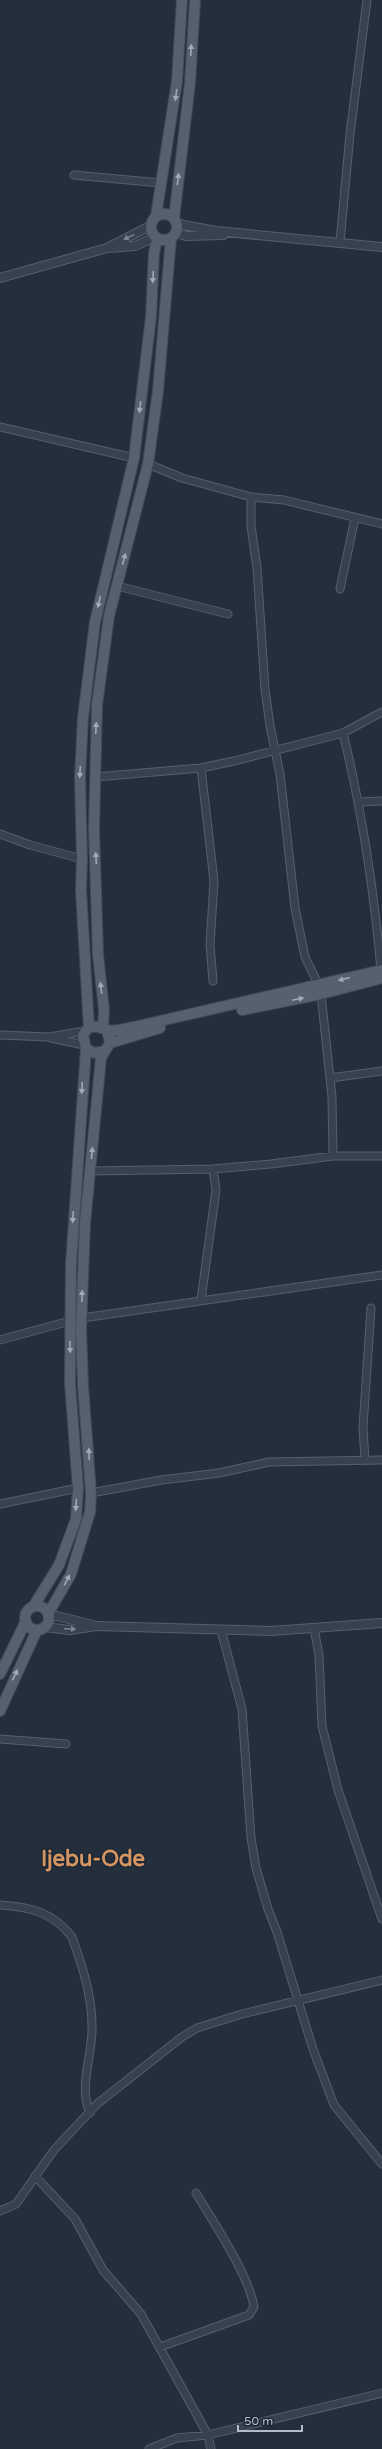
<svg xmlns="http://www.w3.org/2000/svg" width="382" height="2449" viewBox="0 0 382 2449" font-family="'Varela Round',sans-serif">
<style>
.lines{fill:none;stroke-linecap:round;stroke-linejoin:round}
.minor-casing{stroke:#565f6c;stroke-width:9}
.tertiary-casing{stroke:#565f6c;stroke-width:10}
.primary-casing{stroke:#414a57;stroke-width:12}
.minor{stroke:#38414e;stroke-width:7}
.tertiary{stroke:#38414e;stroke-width:8}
.primary{stroke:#56606e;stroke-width:10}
.oneway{fill:#a1aab7}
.oneway2{fill:#7c8592}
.labels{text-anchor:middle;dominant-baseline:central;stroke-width:3;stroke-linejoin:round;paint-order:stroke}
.town-label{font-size:22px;font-weight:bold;fill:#d59563;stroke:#1d2633}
</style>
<rect width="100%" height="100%" fill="#242f3e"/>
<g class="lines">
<defs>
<path id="minor" d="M 74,175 L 161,183
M 340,242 L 350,134 L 367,0
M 0,427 L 134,458
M 148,464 L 182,478 L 251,497 L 284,500 L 382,524
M 251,497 L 251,526 L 257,568 L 265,689 L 270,726 L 280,774 L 295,908 L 305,957 L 319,986
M 117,586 L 228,614
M 340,589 L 355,518
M 343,733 C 362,811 374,890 381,970
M 201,768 L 214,881 L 210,945 L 213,981
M 95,777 L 201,768 L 234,761 L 343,733 L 382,712
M 359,802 L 382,801
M 0,834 L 30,845 L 82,859
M 321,994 L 332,1097 L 333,1156
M 0,1035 L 49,1037 L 85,1031
M 51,1038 L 84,1045
M 330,1078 L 382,1071
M 90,1171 L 213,1169 L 271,1164 L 333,1156 L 382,1156
M 201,1300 L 216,1190 L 213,1169
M 82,1318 L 382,1275
M 0,1340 L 70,1321
M 365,1460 L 363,1427 L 371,1308
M 91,1493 L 161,1480 L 219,1473 L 269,1462 L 382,1460
M 0,1504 L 78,1488
M 314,1628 L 319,1655 L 322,1726 L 338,1790 L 382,1919
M 221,1630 L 242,1709 L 251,1838 L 256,1868 L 268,1909 L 277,1932 L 313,2049 L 334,2105 L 382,2164
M 0,1739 L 66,1744
M 0,1905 C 30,1907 53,1912 72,1937 C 82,1965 92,1995 92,2026 C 93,2054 78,2087 90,2113
M 35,2176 L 75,2219 L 103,2270 L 141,2314 L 208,2435 L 211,2449
M 0,2211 L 16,2204 L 54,2150 L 97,2104 L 182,2037 L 197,2028 L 242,2014 L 382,1980
M 160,2347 L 249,2315 L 254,2307 C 249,2275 214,2223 196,2193
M 149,2449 L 177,2438 L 208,2435 L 382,2393"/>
<path id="tertiary" d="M 176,221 L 183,225 L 216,231 L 382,247
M 176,232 L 186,236 L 223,235
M 108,248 L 135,246 L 155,237
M 0,278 L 107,248 L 150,226
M 49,1617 L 57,1616 L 93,1625
M 44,1627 L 70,1630 L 96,1626 L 271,1631 L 382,1623"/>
<path id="primary" d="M151 227a13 13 0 1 1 26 0a13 13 0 1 1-26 0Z
M 156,216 L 177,81 L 182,0
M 174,218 L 190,83 L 195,0
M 242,1010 L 321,994 L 382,978
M 103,1027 L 104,1010 L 98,955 L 94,829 L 97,705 L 109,616 L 148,464 L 158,391 L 171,238
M 89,1028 L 81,890 L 82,859 L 80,777 L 83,718 L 95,622 L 134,458 L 151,317 L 154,253 L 157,239
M 107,1030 L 110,1043 L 105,1051 L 95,1053 L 86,1049 L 83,1035 C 90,1022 97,1027 108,1030 C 116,1032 126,1028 134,1027 L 382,970
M 110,1043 L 160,1028
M25 1618a12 12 0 1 1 24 0a12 12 0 1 1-24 0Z
M 33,1607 L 59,1565 L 76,1519 L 78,1488 L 70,1383 L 71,1264 L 86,1049
M 48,1614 L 71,1574 L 90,1512 L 91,1493 L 83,1386 L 81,1331 L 85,1223 L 101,1058 L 105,1051
M 0,1674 L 26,1621
M 0,1711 L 37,1630"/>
</defs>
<use href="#minor" class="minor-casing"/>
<use href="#tertiary" class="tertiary-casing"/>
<use href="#primary" class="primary-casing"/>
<use href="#minor" class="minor"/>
<use href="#tertiary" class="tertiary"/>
<use href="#primary" class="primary"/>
</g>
<defs><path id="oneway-solid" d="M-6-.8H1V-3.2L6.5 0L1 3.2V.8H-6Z"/></defs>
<g class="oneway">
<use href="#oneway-solid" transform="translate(191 50) rotate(-88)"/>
<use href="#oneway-solid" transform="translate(176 95) rotate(98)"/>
<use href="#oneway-solid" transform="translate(178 179) rotate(-84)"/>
<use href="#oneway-solid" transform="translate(153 277) rotate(94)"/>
<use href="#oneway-solid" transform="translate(140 407) rotate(97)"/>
<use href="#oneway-solid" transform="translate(124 559) rotate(-76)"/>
<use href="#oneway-solid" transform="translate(99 602) rotate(102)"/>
<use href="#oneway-solid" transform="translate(96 728) rotate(-87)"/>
<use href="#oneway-solid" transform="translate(80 772) rotate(93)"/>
<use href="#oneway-solid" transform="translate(96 858) rotate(-93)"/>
<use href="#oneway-solid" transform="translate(344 979) rotate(166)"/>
<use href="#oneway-solid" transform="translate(101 988) rotate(-97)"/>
<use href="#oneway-solid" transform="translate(298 999) rotate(-12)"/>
<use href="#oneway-solid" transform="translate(82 1088) rotate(93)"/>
<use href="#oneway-solid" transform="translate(92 1153) rotate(-85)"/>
<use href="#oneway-solid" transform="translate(73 1217) rotate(94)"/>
<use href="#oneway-solid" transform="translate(82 1296) rotate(-89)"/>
<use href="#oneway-solid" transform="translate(70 1347) rotate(88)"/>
<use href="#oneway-solid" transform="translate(89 1454) rotate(-92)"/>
<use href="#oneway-solid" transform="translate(76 1505) rotate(94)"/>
<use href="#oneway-solid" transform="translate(67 1580) rotate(-63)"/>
<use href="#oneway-solid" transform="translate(15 1675) rotate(-65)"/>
</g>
<g class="oneway2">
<use href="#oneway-solid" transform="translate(129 237) rotate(154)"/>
<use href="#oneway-solid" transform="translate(70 1629) rotate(2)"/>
</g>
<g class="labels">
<g class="town-label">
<text x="93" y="1859">Ijebu-Ode</text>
</g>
</g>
<path d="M238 2425v6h64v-6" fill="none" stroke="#b4bcc9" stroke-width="2"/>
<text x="244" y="2425" font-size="12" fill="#b4bcc9" stroke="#1d2633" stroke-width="3" paint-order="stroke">50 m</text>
</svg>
